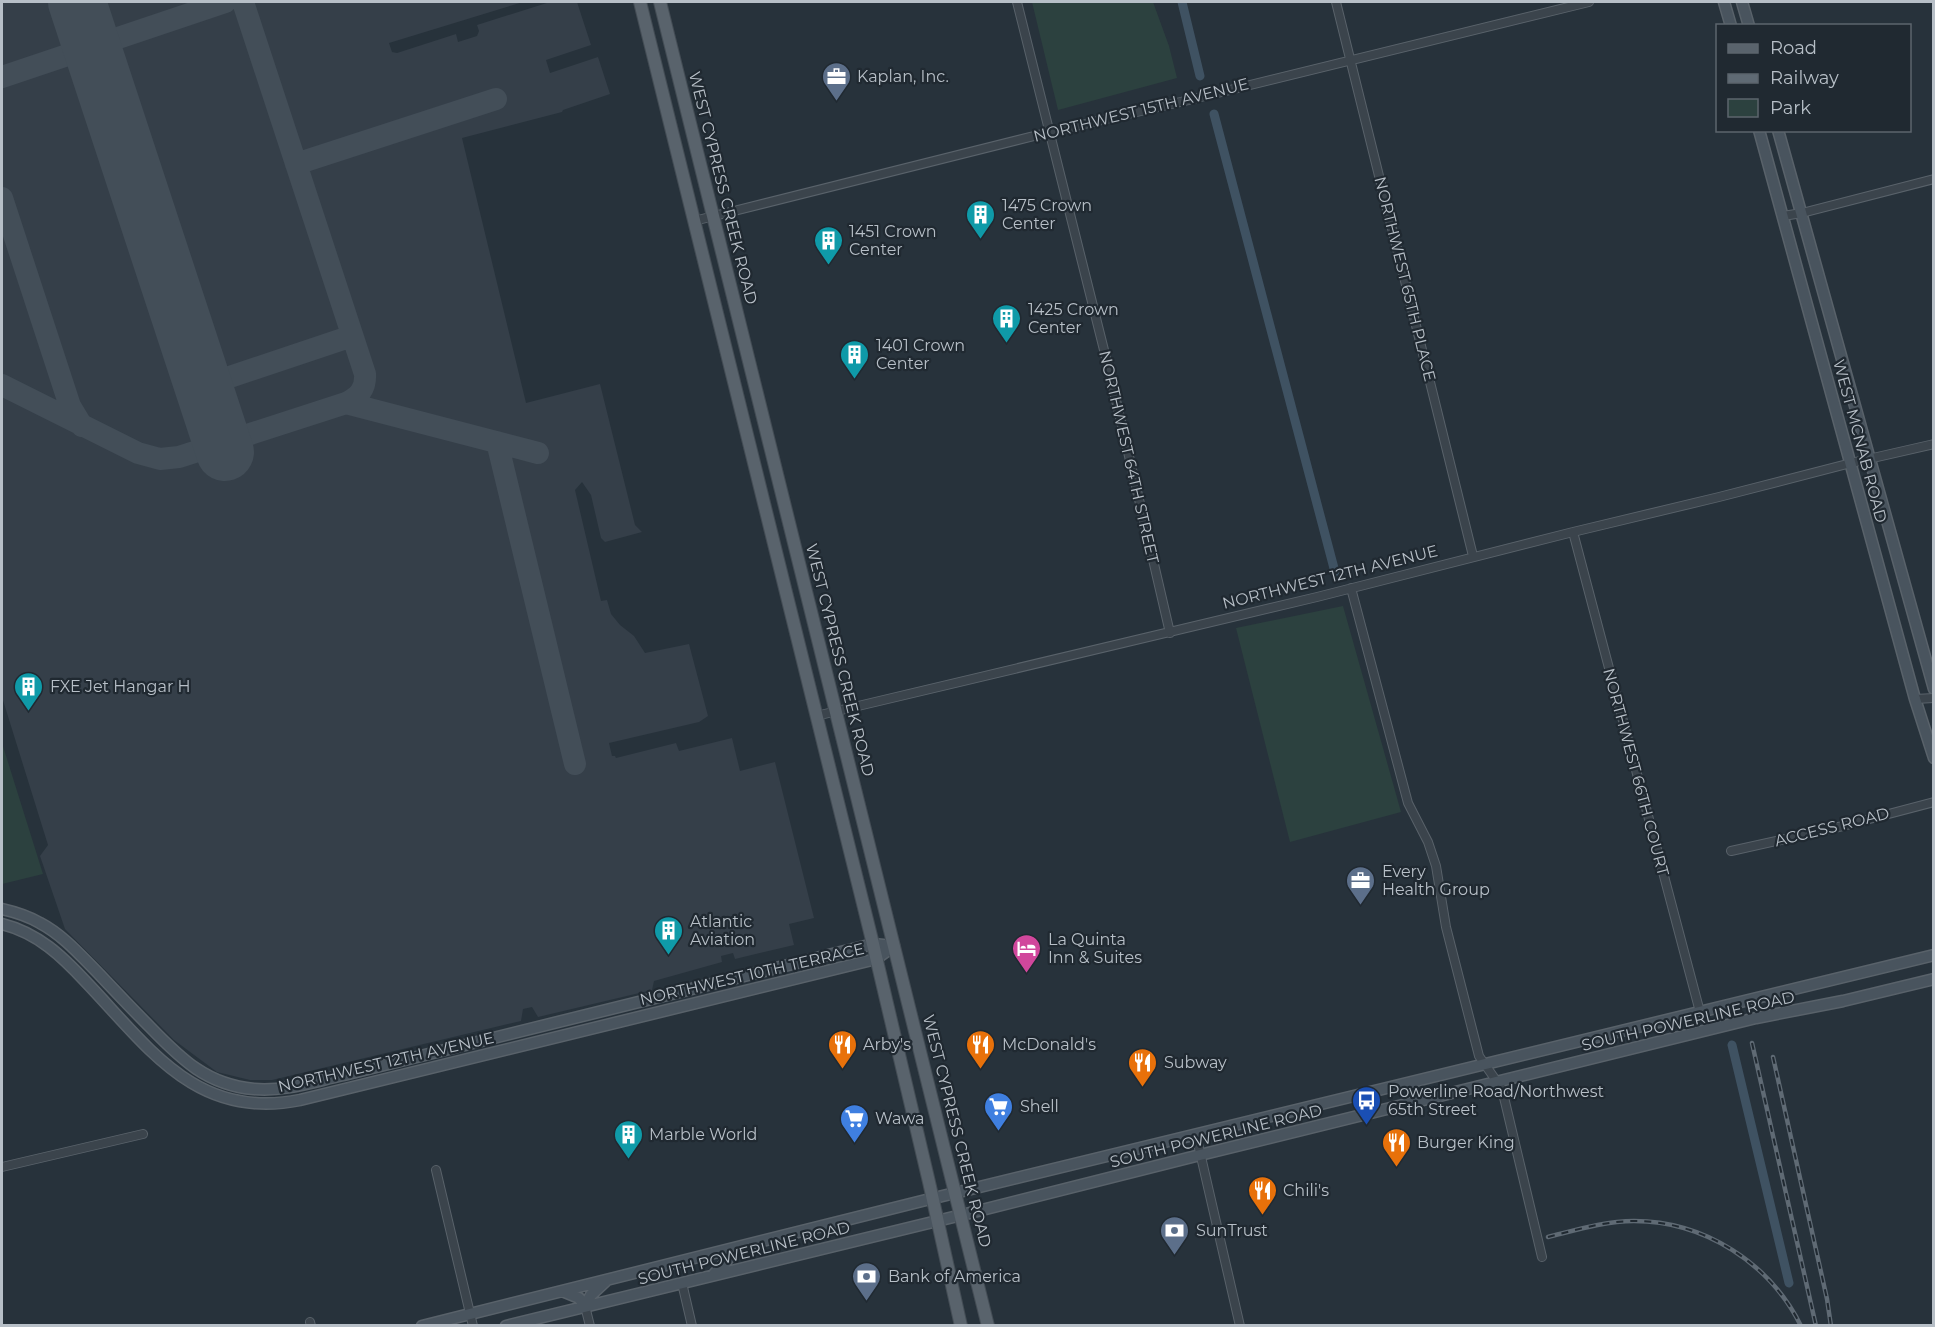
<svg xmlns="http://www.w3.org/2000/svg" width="1935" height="1327" viewBox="0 0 1935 1327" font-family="Montserrat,sans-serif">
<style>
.airport{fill:#353f49}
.green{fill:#2c413f}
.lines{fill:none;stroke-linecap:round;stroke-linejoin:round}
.canal{stroke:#3f5262;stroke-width:9}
.taxiway{stroke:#434e58;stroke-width:22}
.runway{stroke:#434e58;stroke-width:58}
.street-casing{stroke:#59626a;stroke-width:10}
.secondary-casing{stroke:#59626a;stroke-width:13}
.primary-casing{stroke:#444d55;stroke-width:14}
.street{stroke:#3b444c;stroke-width:8}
.secondary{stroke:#49545e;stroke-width:10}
.primary{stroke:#59636c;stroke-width:12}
.rail-casing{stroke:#5f6a74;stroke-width:4.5}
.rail{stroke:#202931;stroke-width:2;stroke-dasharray:7;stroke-linecap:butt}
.labels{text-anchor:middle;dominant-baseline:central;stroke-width:4.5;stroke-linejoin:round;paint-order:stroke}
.poi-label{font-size:16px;fill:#b7bfc7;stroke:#202931;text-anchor:start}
.street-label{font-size:16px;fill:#b7bfc7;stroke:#202931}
</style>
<rect width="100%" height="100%" fill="#27323b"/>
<path class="airport" d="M 2,2 L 523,2 L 389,43 L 392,52 L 397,53 L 456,34 L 458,42 L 477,36 L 479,31 L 477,25 L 550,2 L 577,2 L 591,45 L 546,60 L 550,73 L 598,57 L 610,94 L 563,110 L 562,112 L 462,138 L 526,403 L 600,384 L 635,525 L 642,532 L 605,542 L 601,538 L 591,495 L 582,482 L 575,490 L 601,601 L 607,600 L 611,614 L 620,625 L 634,636 L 645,653 L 689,644 L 708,716 L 699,722 L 609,743 L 612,756 L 615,756 L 616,758 L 676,743 L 679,751 L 732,738 L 740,771 L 775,762 L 814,918 L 789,924 L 794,945 L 735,959 L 733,953 L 721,956 L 722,962 L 654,981 L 652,990 L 538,1017 L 532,1007 L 523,1009 L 521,1021 L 272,1080 L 250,1080 L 217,1072 L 174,1040 L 65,929 L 40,856 L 48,845 L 2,697 Z"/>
<path class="green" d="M 1032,2 L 1153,2 L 1169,46 L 1177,78 L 1058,110 Z
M 1343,606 L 1401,812 L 1290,842 L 1236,628 Z
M 2,743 L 43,874 L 2,884 Z"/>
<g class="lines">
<path class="canal" d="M 1182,2 L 1200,76
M 1214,114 L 1335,572
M 1732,1045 L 1789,1283"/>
<path class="taxiway" d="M 2,77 L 225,2
M 296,164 L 496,99
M 2,198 L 70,406 L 82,426
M 2,385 L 138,453 L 160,459 L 179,457 L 346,403 C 359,397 366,389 365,374 L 243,2
M 203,386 L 352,336
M 346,403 L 538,453
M 497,442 L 575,764"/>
<path class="runway" d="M 77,2 L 225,452"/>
<defs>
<path id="street" d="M 1017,2 L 1109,370 L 1170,633
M 1336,2 L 1473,556
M 1783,216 L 1802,213 L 1934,179
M 694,221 L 1050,132 L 1189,100 L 1589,2
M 1573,532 L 1700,1012
M 1351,588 L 1408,803 L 1428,842 L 1436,866 L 1446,927 L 1479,1056 L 1502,1089 L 1542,1257
M 1915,699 L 1934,698
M 816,716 L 1317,597 L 1573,532 L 1719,497 L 1851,463 L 1934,444
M 1731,851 L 1843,826 L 1934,802
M 1196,1135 L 1240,1326
M 2,1167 L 143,1134
M 436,1170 L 473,1326
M 682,1283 L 692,1326
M 585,1306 L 590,1326
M 310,1322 L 311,1326"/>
<path id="secondary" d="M 1724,2 L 1731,26
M 1742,2 L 1749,26
M 1759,130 L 1915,699 L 1934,758
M 1778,130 L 1934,689
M 2,909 C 15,912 28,916 40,923 C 63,935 81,956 99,974 C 116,992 133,1010 150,1027 C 181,1059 207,1085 254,1089 C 284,1092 315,1081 344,1075 L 873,944 L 894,946
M 2,924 C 38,933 62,956 87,983 C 149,1048 197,1121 300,1100 L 876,959 L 894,946
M 714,1274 L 725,1263 L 736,1248
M 562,1291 L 579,1298 L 585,1306
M 585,1306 L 591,1295 L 606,1281
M 422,1326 L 922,1201 L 1934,955
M 506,1326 L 974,1212 L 1200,1155 L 1756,1018 L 1843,1001 L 1934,979"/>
<path id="primary" d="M 640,2 L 873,944 L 929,1182 L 961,1326
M 660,2 L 988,1326"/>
</defs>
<use href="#street" class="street-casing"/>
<use href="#secondary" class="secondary-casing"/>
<use href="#primary" class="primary-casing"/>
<use href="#street" class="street"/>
<use href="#secondary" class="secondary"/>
<use href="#primary" class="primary"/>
<defs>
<path id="rail" d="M 1752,1043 L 1816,1326
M 1773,1057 L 1827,1299 L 1831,1326
M 1548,1237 C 1576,1230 1605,1221 1634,1221 C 1704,1221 1770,1263 1801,1326"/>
</defs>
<use href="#rail" class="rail-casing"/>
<use href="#rail" class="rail"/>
</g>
<defs>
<symbol id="office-pin" viewBox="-11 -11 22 30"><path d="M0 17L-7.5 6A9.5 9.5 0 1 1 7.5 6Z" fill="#5c6f8a" stroke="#202931"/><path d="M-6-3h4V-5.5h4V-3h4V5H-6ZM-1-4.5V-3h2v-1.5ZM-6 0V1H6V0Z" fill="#fff"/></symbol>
<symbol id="building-pin" viewBox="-11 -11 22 30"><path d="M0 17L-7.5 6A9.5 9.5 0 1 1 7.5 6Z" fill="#0f9aa8" stroke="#202931"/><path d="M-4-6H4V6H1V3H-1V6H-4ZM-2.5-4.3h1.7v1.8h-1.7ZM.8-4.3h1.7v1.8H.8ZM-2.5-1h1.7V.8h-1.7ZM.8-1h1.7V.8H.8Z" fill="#fff"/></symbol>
<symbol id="hotel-pin" viewBox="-11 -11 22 30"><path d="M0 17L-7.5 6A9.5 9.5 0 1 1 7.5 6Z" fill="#d1479c" stroke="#202931"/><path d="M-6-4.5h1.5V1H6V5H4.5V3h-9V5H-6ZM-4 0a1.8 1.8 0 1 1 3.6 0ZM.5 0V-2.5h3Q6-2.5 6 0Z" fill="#fff"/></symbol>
<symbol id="restaurant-pin" viewBox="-11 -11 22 30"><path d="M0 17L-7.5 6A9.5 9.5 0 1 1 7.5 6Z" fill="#e8710a" stroke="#202931"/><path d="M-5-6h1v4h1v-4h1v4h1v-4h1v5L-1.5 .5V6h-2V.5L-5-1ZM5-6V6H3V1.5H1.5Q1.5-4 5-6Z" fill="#fff"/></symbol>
<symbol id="bus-pin" viewBox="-11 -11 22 30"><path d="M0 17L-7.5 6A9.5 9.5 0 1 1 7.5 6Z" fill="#1a4fb4" stroke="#202931"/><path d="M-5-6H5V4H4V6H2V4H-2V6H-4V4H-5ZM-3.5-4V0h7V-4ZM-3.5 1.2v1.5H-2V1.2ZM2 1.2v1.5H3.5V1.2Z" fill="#fff"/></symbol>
<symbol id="supermarket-pin" viewBox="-11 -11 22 30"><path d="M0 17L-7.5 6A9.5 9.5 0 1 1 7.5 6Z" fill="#3f7fe0" stroke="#202931"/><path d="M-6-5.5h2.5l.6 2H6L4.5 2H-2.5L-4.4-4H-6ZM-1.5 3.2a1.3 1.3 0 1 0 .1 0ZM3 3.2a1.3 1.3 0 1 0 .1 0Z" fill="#fff"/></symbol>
<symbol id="bank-pin" viewBox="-11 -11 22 30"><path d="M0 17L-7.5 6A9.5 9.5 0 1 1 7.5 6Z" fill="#5c6f8a" stroke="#202931"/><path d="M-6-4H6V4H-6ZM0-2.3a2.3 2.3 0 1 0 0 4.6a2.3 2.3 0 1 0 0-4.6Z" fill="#fff"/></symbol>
</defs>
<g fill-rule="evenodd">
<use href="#office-pin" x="820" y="60" width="33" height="45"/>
<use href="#building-pin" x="964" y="198" width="33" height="45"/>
<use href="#building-pin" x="812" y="224" width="33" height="45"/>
<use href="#building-pin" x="990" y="302" width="33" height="45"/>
<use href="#building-pin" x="838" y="338" width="33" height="45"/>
<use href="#building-pin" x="12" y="670" width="33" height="45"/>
<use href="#office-pin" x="1344" y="864" width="33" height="45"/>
<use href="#building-pin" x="652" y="914" width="33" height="45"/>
<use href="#hotel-pin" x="1010" y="932" width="33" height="45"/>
<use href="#restaurant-pin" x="826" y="1028" width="33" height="45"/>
<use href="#restaurant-pin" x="964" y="1028" width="33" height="45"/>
<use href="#restaurant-pin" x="1126" y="1046" width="33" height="45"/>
<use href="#bus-pin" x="1350" y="1084" width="33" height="45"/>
<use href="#supermarket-pin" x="982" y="1090" width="33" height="45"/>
<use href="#supermarket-pin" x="838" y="1102" width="33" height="45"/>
<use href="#building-pin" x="612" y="1118" width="33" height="45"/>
<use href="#restaurant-pin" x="1380" y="1126" width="33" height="45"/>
<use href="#restaurant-pin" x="1246" y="1174" width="33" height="45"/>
<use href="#bank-pin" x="1158" y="1214" width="33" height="45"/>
<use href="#bank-pin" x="850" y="1260" width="33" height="45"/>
</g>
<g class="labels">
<g class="poi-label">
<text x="857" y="76">Kaplan, Inc.</text>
<text x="1002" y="205">1475 Crown<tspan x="1002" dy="18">Center</tspan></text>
<text x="849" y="231">1451 Crown<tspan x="849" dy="18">Center</tspan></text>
<text x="1028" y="309">1425 Crown<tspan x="1028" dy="18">Center</tspan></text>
<text x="876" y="345">1401 Crown<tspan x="876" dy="18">Center</tspan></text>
<text x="50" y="686">FXE Jet Hangar H</text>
<text x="1382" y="871">Every<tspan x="1382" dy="18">Health Group</tspan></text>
<text x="690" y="921">Atlantic<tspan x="690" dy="18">Aviation</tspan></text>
<text x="1048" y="939">La Quinta<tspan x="1048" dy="18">Inn &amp; Suites</tspan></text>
<text x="863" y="1044">Arby's</text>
<text x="1002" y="1044">McDonald's</text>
<text x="1164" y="1062">Subway</text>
<text x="1388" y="1091">Powerline Road/Northwest<tspan x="1388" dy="18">65th Street</tspan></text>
<text x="1020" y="1106">Shell</text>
<text x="875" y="1118">Wawa</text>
<text x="649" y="1134">Marble World</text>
<text x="1417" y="1142">Burger King</text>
<text x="1283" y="1190">Chili's</text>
<text x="1196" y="1230">SunTrust</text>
<text x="888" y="1276">Bank of America</text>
</g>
<g class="street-label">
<text transform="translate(1141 110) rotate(-14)">NORTHWEST 15TH AVENUE</text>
<text transform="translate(723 188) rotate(76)">WEST CYPRESS CREEK ROAD</text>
<text transform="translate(1405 279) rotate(76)">NORTHWEST 65TH PLACE</text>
<text transform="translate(1860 441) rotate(75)">WEST MCNAB ROAD</text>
<text transform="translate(1129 457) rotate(77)">NORTHWEST 64TH STREET</text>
<text transform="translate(1330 577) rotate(-14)">NORTHWEST 12TH AVENUE</text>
<text transform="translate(840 660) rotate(76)">WEST CYPRESS CREEK ROAD</text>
<text transform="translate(1636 772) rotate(75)">NORTHWEST 66TH COURT</text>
<text transform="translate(1832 827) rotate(-14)">ACCESS ROAD</text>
<text transform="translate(752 974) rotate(-13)">NORTHWEST 10TH TERRACE</text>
<text transform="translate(1688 1021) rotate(-13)">SOUTH POWERLINE ROAD</text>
<text transform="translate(386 1062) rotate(-13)">NORTHWEST 12TH AVENUE</text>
<text transform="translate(957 1131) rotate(76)">WEST CYPRESS CREEK ROAD</text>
<text transform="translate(1216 1136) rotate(-14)">SOUTH POWERLINE ROAD</text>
<text transform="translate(744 1253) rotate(-14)">SOUTH POWERLINE ROAD</text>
</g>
</g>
<rect width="1935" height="1327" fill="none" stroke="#b7bfc7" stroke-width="6"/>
<rect x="1716" y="24" width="195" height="108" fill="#202931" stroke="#5c656d" stroke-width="1.5"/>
<rect x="1728" y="44" width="30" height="9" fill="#59636c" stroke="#5c656d" stroke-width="1.5"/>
<text x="1770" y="54" font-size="18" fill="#b7bfc7">Road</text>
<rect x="1728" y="74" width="30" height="9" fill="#5f6a74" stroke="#5c656d" stroke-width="1.5"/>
<text x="1770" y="84" font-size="18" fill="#b7bfc7">Railway</text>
<rect x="1728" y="99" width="30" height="18" fill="#2c413f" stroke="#5c656d" stroke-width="1.5"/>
<text x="1770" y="114" font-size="18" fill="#b7bfc7">Park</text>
</svg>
